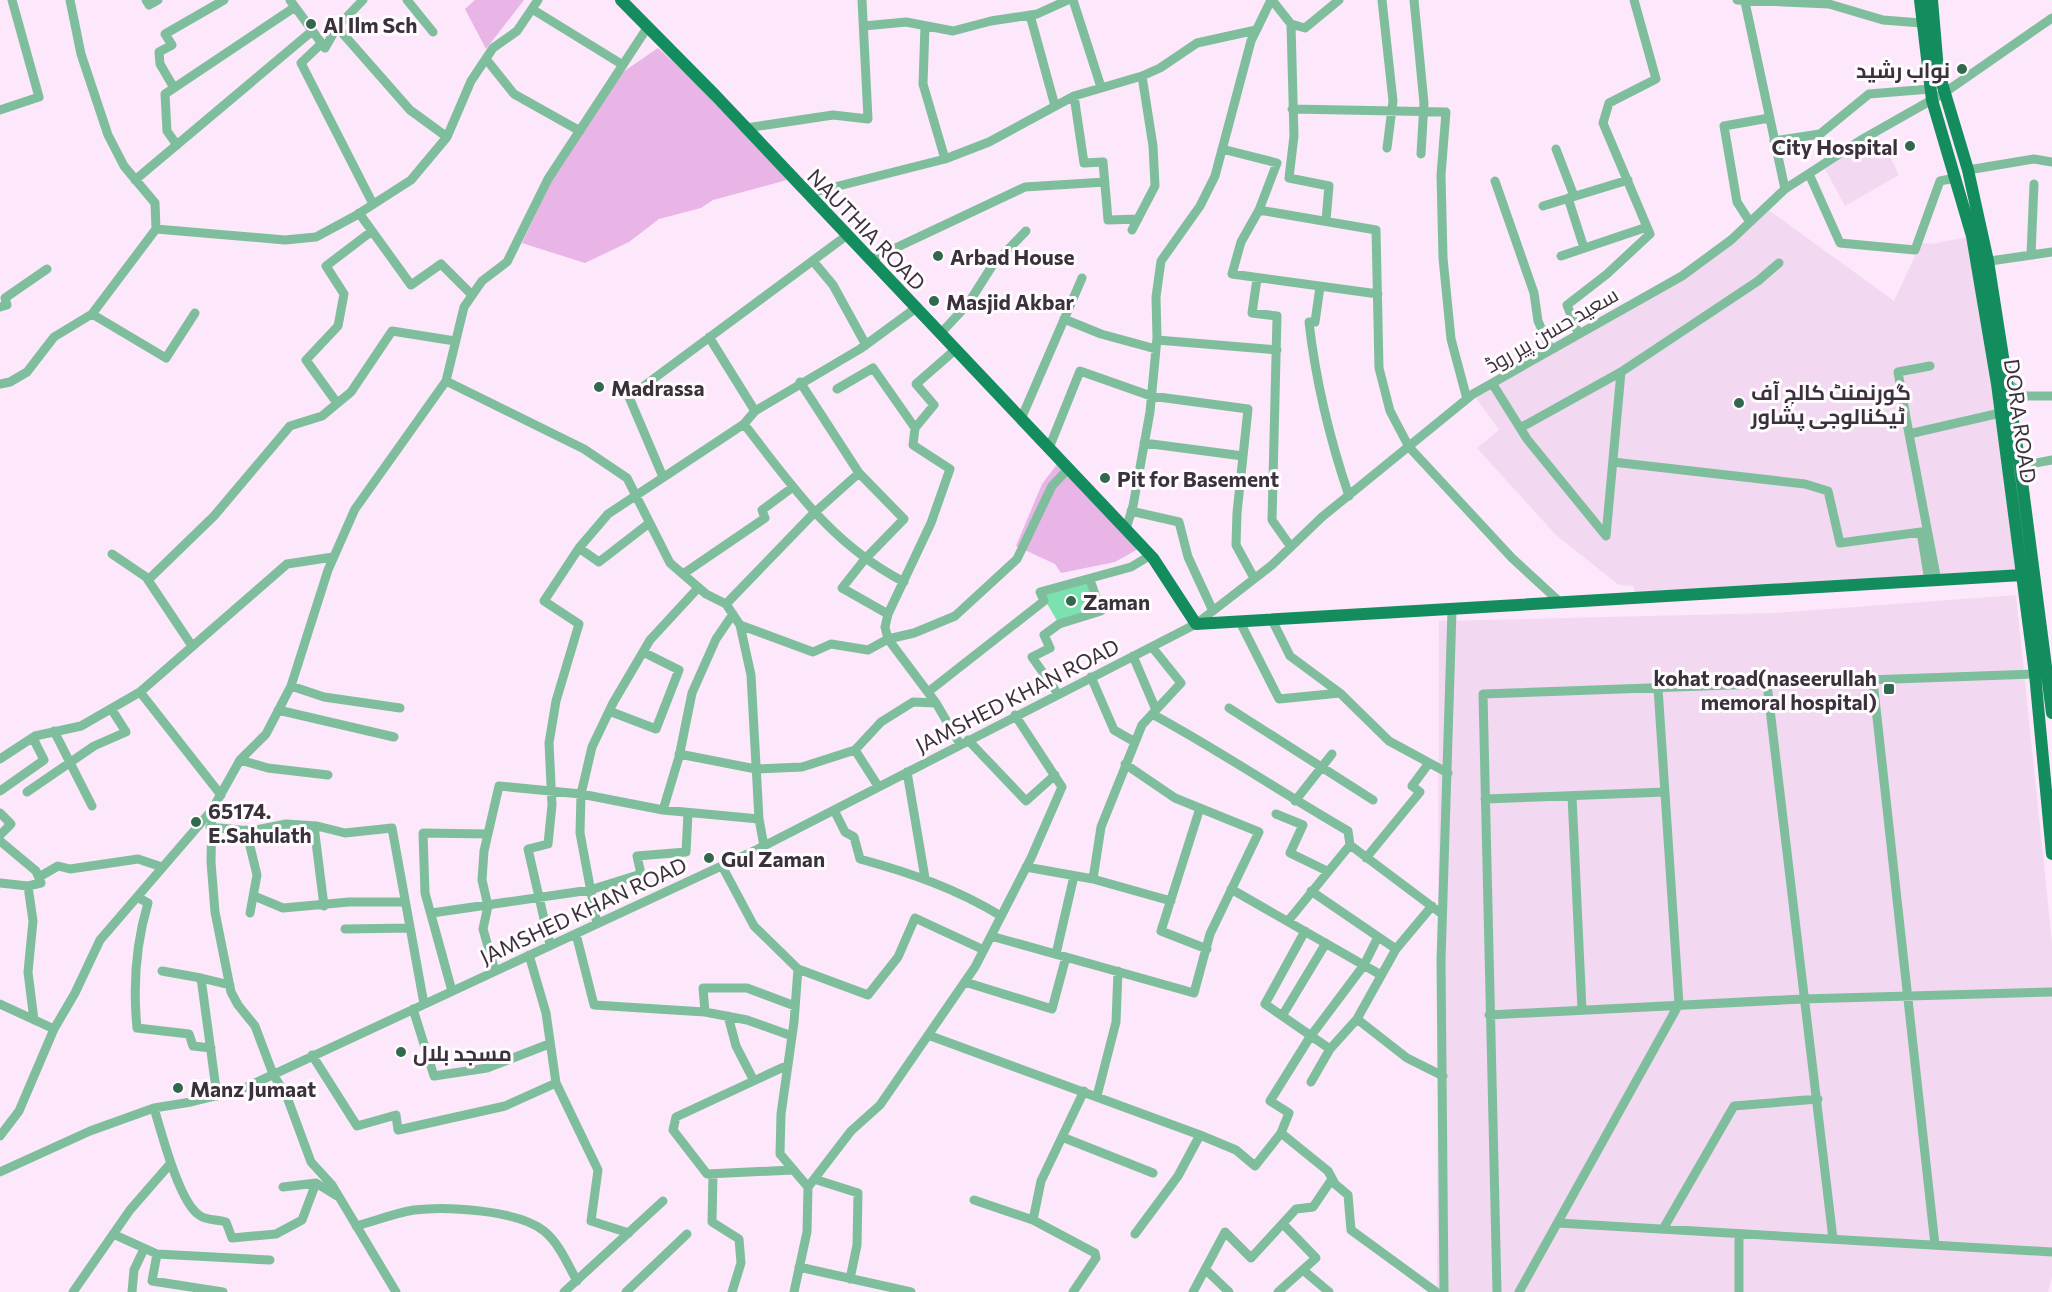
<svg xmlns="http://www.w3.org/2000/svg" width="2052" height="1292" viewBox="0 0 2052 1292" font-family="Commissioner,Cairo,sans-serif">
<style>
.built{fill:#f3d8f2}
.green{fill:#e9b4e6}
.water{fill:#7be1ae}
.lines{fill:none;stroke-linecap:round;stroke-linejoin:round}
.minor{stroke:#7fbe9c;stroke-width:9}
.major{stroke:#148d5e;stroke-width:12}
.poi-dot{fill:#32684d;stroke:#fffbff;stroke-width:2}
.labels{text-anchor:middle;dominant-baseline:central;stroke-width:6;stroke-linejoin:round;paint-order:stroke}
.poi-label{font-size:21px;font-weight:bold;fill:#3a323a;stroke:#fffbff;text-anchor:start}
.street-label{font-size:21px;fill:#3a323a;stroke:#fffbff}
</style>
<rect width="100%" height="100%" fill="#fde7fb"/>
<path class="built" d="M 1877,131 L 1899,175 L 1845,206 L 1825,169 Z
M 1766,208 L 1894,301 L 1921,243 L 1932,244 L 1972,236 L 2022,575 L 1634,599 L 1634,586 L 1619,585 L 1556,535 L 1477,448 L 1499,430 L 1473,394 L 1682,276 Z
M 2016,595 L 2052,943 L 2052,1277 L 2048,1292 L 1437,1292 L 1439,621 L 1773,613 Z"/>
<path class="green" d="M 475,0 L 524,0 L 486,49 L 465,9 Z
M 658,48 L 695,82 L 787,180 L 713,200 L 701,208 L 659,219 L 629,242 L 585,263 L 522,243 L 555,174 L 623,72 Z
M 1058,463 L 1140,548 L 1115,562 L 1061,573 L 1055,564 L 1016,546 L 1042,484 Z"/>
<path class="water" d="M 1090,580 L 1101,611 L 1059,624 L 1039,590 Z"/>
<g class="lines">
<path class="minor" d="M 70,0 L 81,54 L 108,135 L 124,166 L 155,203 L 156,229
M 146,0 L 149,5 L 158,0
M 290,0 L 325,48 L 337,27 L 410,110 L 447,137
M 407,0 L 433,32
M 1073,0 L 1101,87
M 1272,0 L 1291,24 L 1305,28 L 1339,0
M 1382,0 L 1393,101 L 1387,148
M 1414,0 L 1424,103 L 1421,154
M 1737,0 L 1829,4 L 1883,20 L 1921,23
M 1745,2 L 1785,189
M 532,9 L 623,65
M 1030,15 L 1055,106
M 1291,24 L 1294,136 L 1289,178 L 1329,186 L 1326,220
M 864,26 L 906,22 L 953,31 L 991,21 L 1037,14 L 1068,0
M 925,26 L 923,84 L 945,159
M 337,27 L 363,0
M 321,44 L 301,63 L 373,204
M 486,59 L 514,94 L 580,131
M 174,88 L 160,64 L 159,52 L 172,45 L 165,34 L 224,0
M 1074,96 L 1084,163 L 1103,162 L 1108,220 L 1138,219
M 1292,109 L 1446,112 L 1441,175 L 1443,258 L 1451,339 L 1467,399
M 0,110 L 39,97 L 12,0
M 746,128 L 833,115 L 868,119 L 862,0
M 1774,141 L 1820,134 L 1869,94 L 1930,89
M 177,145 L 167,131 L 165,94 L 295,7
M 1222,149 L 1277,163 L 1259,210 L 1376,230 L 1379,368 L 1390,411 L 1409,447 L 1512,558 L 1561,603
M 1556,149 L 1574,196
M 1968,170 L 2034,159 L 2052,162
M 1809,174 L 1840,243 L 1915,250 L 1940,181 L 1955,178
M 135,180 L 311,32
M 1495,181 L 1534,293 L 1538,321 L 1550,348
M 807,194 L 945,159 L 989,142 L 1074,96 L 1142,76 L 1160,68 L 1197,43 L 1256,30
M 1568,198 L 1584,248
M 1543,206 L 1628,180
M 1259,210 L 1241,242 L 1232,274 L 1378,294
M 359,213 L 411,285 L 441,264 L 472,295
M 1750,222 L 1737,202 L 1724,126 L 1769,118
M 1132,230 L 1155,186 L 1153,146 L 1142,76
M 2031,255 L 2034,184
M 1561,256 L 1647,227
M 870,260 L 1025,187 L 1105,182
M 813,261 L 833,285 L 866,345
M 1983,262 L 2052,252
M 1257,279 L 1252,313 L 1277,316 L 1272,520 L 1291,547
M 1320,287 L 1315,322 L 1309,322 C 1316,384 1329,437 1349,496
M 0,307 L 7,305 L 5,298 L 47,269
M 92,314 L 166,358 L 195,313
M 1064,319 L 1101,334 L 1156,349
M 1578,333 L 1567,305 L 1607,274 L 1650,234 L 1603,123 L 1609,103 L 1656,79 L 1634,0
M 940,334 L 968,304 L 992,266 L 1026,231
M 709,337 L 755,411
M 1157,340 L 1277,350
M 446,381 L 584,449 L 627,478 L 670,563 L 706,594 L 726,604 L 740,625 L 751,675 L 759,819 L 764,846
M 800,382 L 859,473 L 904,519 L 865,559 L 842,588 L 888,614
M 1492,383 L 1527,439 L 1606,536 L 1621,372 L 1758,281 L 1779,263
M 2007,383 L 2026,396 L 2052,396
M 0,384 L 10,382 L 27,372 L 54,337 L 92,314 L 156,229 L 285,240 L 316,237 L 355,216 L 411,180 L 447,137 L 471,81 L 493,48 L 517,31 L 538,0
M 837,389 L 873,368 L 915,428
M 337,403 L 306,360 L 338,326 L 344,294 L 326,266 L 372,231
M 1021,419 L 1082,278
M 744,424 C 793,487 831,544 904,582
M 1520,428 L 1621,372
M 1909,434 L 1898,372 L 1930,366
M 1144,443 L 1243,456
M 1049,448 L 1080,371 L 1151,396 L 1248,409 L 1237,513 L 1236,545 L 1254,578
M 1613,462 L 1805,484 L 1828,491 L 1840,543 L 1921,532 L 1929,581
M 2020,466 L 2052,460
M 663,477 L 629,397 L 846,236
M 1131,511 L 1179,522 L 1188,557 L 1213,611
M 1126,529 L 1133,506 L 1150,412 L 1157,338 L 1156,297 L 1161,261 L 1200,206 L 1215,176 L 1251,41 L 1271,0
M 579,548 L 599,562 L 648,524
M 112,554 L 146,577 L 192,646
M 683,574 L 765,518 L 762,510 L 793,487
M 148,580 L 214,516 L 290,426 L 322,416 L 351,392 L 392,331 L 455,341
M 1937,581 L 1909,434 L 2000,413
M 726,604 L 813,514 L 859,473
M 1272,620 L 1290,656 L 1340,693 L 1389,741 L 1448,773
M 1240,622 L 1279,699 L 1340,693
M 740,625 L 813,652 L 831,644 L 868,650 L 888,639 L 914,633 L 955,616 L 1017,559 L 1052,486 L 1068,469
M 1133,656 L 1156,710
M 1091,677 L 1114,730 L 1135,742
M 1873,681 L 1935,1245
M 1767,684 L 1833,1239
M 291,686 L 324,697 L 400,708
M 140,692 L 221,795
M 928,692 L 1044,601 L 1040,592 L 1131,567 L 1151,555
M 1058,694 L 1032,657 L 1050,648 L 1044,635 L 1059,624 L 1101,611 L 1090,580
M 936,703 L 888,639 L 885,627 L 888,614 L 931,523 L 950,469 L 913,445 L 915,428 L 934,405 L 916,384 L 955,350
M 1229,708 L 1373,800
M 278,710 L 394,737
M 609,711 L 656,729 L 679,670 L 643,652
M 1152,714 C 1219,750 1282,793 1348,831 L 1350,845 L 1442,914
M 54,731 L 92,806
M 968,740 L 1026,801 L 1055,775
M 679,754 L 756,769 L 802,767 L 855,750
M 0,759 L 35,736 L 81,726 L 140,692 L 287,564 L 333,557
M 240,760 L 268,768 L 328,775
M 907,772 L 925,878
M 878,786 L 855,750 L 881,722 L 913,702 L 936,703 L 960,744
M 0,791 L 44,760 L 33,738
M 27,792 L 94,746 L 126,732 L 112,710
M 1572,796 L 1582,1010
M 1485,799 L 1665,792
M 1295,801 L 1332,754
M 1200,808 L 1161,931 L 1207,949
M 663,810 L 679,757 L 692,693 L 716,639 L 733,614
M 834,810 L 845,832 L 854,837 L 860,859 C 911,873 957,889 1001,916
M 212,811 L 211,862 L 215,912 L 231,992 L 238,1005 L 255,1026 L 273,1074 L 287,1097 L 311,1162 L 332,1185 L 396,1292
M 0,813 L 11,824 L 0,835
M 1276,814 L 1303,825 L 1290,853 L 1327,871
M 314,826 L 324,906
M 210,827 L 250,831 L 286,824 L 317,826 L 345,833 L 392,828 L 424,1004
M 246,830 L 257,875 L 250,913
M 0,841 L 36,871 L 41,883 L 28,886 L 0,883
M 1366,858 L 1420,792 L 1412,786 L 1429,763
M 722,866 L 754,926 L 798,969 L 794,1022 L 781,1114 L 780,1154 L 808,1187
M 1026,867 L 1093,879 L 1171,901
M 39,877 L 58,866 L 70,869 L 138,859 L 162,867
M 1093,879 L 1101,827 L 1142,725 L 1181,683 L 1152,647
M 28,886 L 33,921 L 28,972 L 34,1020
M 1231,889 L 1381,975
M 1311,891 L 1396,949
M 254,896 L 283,908 L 349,902 L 405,902
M 137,897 L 148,903 C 136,943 133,987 137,1028 L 189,1034 L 193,1046 L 211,1048
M 432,913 L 590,890 L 641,874 L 637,856 L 686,852 L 688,813
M 1288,921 L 1350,845
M 597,924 L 580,833 L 581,794 L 592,747 L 613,703 L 650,640 L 698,588
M 345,929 L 410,928
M 1305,931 L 1265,1004 L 1330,1049
M 576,934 L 594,1005 L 705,1012 L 747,1020 L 792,1036
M 991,936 L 1194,993 L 1210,934 L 1259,832 L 1175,798 L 1125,764
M 550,945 L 528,849 L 548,844 L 552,805 L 549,743 L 556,701 L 579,624 L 544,601 L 579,548 L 608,514 L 744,424 L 755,411 L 860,349 L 916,308
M 1056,954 L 1074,876
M 529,955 L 546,1013 L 556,1083 L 598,1170 L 591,1221 L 629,1233
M 798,969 L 868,995 L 898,957 L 915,918 L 984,950
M 162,971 L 201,978
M 495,971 L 483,929 L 488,906 L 482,880 L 484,851 L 499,786 L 581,794 L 663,810 L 759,819
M 965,982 L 1052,1009 L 1066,957
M 452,991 L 425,893 L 423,833 L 488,834
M 0,1004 L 54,1029
M 413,1009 L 434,1076 L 487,1068 L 549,1044
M 705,1012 L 703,988 L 747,988 L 795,1006
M 1489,1015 L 1802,999 L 2052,992
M 728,1016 L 736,1046 L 753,1079
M 1282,1016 L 1326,943
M 1357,1019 L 1396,949 L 1432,906
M 928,1035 L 1200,1135 L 1236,1150 L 1255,1166 L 1281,1133 L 1328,1171 L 1335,1184 L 1348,1195 L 1351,1230 L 1436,1292
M 312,1055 L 357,1126 L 396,1115 L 398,1130 L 505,1106 L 556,1083
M 788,1065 L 676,1117 L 673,1130 L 707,1174 L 793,1170
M 1311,1082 L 1330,1049 L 1357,1019 L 1407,1058 L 1443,1076
M 217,1096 L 201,978 L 230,985
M 1097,1096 L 1116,1022 L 1118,971
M 154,1108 C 161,1131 179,1202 199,1215 C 207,1221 216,1219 226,1222 L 232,1238 L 276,1234 L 302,1220 L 316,1183
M 1281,1133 L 1289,1113 L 1270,1101 L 1310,1037 L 1364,965 L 1378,937
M 0,1136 L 19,1111 L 54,1029 L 75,993 L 100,940 L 212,810 L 240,760 L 266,734 L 291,686 L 328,570 L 355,509 L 446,381 L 464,307 L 482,281 L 507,262 L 548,179 L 647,28
M 1062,1137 L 1153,1173
M 0,1172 L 90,1131 L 154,1108 L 191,1102 L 240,1090 L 758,849 L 1196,624 L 1272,565 L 1322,517 L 1473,394 L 1682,276 L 1731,240 L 1785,189 L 1861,140 L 1944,93 L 2052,18
M 713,1174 L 712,1222 L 739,1239 L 741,1263 L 732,1292
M 814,1179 L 858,1193 L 857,1245 L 850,1279
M 283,1187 L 316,1183 L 337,1196
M 974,1200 L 1033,1220 L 1095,1253 L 1096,1258 L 1073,1292
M 1033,1220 L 1041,1181 L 1084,1091
M 1558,1223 L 2052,1252
M 356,1226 C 375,1221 395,1213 414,1210 C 446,1206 518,1210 544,1231 C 559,1243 568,1265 577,1281
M 1663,1229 L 1734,1106 L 1818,1099
M 113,1234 L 157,1254 L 152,1281 L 223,1292
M 1135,1234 L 1178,1176 L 1200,1135
M 1739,1234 L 1739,1292
M 157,1254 L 270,1260
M 799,1267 L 911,1292
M 1205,1269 L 1229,1292
M 1303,1270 L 1329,1292
M 73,1292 L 130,1210 L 170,1164
M 132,1292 L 134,1270 L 144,1249
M 564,1292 L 663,1201
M 626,1292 L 687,1234
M 794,1292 L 807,1232 L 808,1187 L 851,1131 L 880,1105 L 975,967 L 1031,858 L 1062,787 L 1015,715
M 1193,1292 L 1225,1232 L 1251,1258 L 1296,1209 L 1313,1207 L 1332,1179
M 1278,1292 L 1316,1258 L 1283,1224
M 1444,1292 L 1441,960 L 1452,610
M 1497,1292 L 1483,694 L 2035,674
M 1519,1292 L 1679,1004 L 1658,688"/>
<path class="major" d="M 621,0 L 715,95 L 1153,558 L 1196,624 L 2022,575
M 1920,0 L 1932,100 L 1972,236 L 1997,384 L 2035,674 L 2052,854
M 1932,0 L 1938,70 L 1968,170 L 1988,261 L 2020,466 L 2052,713"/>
</g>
<g class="poi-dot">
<circle cx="311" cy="24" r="6"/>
<circle cx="1962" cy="69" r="6"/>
<circle cx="1910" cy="146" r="6"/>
<circle cx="938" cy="256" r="6"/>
<circle cx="934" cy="301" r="6"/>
<circle cx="599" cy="387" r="6"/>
<circle cx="1739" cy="403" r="6"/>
<circle cx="1105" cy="478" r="6"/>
<circle cx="1071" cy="601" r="6"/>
<rect x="1883" y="683" width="12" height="12" rx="3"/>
<circle cx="196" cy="822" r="6"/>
<circle cx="709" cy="858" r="6"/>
<circle cx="401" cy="1052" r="6"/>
<circle cx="178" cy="1088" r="6"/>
</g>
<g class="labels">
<g class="poi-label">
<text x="323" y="24">Al Ilm Sch</text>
<text x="1950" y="69" text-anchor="end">نواب رشید</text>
<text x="1898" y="146" text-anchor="end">City Hospital</text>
<text x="950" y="256">Arbad House</text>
<text x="946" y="301">Masjid Akbar</text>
<text x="611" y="387">Madrassa</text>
<text x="1751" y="391">گورنمنٹ کالج آف<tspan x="1751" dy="24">ٹیکنالوجی پشاور</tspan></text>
<text x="1117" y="478">Pit for Basement</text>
<text x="1083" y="601">Zaman</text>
<text x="1877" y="677" text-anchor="end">kohat road(naseerullah<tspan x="1877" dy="24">memoral hospital)</tspan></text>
<text x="208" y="810">65174.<tspan x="208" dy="24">E.Sahulath</tspan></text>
<text x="721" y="858">Gul Zaman</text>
<text x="413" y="1052">مسجد بلال</text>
<text x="190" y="1088">Manz Jumaat</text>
</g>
<g class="street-label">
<text transform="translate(867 229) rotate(46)">NAUTHIA ROAD</text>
<text transform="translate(1551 329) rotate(-30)">سعید حسن پیر روڈ</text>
<text transform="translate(2021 421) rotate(82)">DORA ROAD</text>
<text transform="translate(1017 695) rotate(-27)">JAMSHED KHAN ROAD</text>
<text transform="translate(583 910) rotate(-25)">JAMSHED KHAN ROAD</text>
</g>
</g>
</svg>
